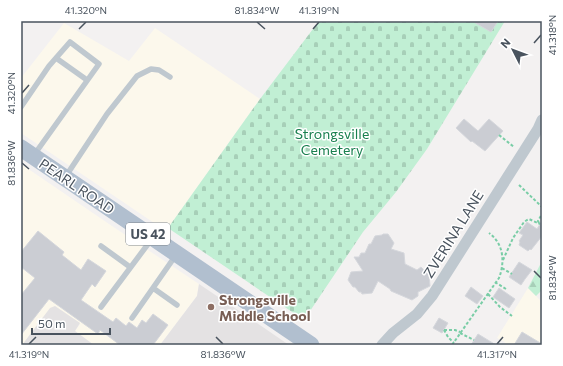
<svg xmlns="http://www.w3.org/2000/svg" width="563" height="366" viewBox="0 0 563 366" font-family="Commissioner,sans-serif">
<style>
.commercial{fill:#fcf8ec}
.education{fill:#e4e2e3}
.forest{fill:url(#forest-firs)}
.cemetery{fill:url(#cemetery-stones)}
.building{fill:#cbcdd3;stroke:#d5d7dc}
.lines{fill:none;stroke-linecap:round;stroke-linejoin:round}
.path{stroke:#79cda6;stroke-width:2;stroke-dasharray:3 2;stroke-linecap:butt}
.service{stroke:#bfc8cf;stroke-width:5.5}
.minor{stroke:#bfc8cf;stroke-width:11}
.primary{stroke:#b1bfcf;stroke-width:17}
.ticks{fill:none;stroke:#49535e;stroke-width:1.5}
.education-dot{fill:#8d6e63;stroke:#fff;stroke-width:1.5}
.labels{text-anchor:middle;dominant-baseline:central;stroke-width:3;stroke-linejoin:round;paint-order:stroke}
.shield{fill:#fff;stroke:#80878e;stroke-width:1}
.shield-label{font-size:13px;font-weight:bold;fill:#49535e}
.park-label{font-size:14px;fill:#19804f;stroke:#fff}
.street-label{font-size:14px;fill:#49535e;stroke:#fff}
.education-label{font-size:14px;font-weight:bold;fill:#785e54;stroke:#fff;text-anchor:start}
.neatline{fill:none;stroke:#49535e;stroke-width:1.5}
.ticks-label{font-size:10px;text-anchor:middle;fill:#49535e}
</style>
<defs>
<pattern id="forest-firs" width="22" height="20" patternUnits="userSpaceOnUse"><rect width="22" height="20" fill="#c1efd4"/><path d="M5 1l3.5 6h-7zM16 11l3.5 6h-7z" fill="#a7cfb8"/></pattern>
<pattern id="cemetery-stones" width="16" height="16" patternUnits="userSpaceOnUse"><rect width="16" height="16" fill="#c1efd4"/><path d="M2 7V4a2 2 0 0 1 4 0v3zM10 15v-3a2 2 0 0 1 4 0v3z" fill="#a7cfb8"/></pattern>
</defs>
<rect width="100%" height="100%" fill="#f3f1f1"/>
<path class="commercial" d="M 64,23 L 129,61 L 155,28 L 260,99 L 166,231 L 21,133 L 21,78 Z
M 21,164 L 112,226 L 199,284 L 197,296 L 160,345 L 94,345 L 75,331 L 80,324 L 21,345 Z
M 528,288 L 542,302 L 542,345 L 504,345 L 505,342 L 497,338 Z"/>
<path class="education" d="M 199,284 L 251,319 L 289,345 L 160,345 L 197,296 Z
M 55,306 L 80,323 L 75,331 L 94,345 L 22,345 L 50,308 Z"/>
<path class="forest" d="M 542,261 L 542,290 L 536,296 L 528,288 Z"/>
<path class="cemetery" d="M 319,21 L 505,21 L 427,149 L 396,192 L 363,232 L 304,320 L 168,228 L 260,99 Z"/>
<path class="building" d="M 472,21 L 498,21 L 491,32 Z
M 464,119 L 478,131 L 489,119 L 503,131 L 485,151 L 472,141 L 471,142 L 456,128 Z
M 542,221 L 542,236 L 531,250 L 530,249 L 528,251 L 519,245 L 520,242 L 519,241 L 523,235 L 519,233 L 527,222 L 537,229 Z
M 38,231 L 64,252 L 62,255 L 81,270 L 88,259 L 106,271 L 95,287 L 92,284 L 81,300 L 113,322 L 116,318 L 126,326 L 129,322 L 137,328 L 142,320 L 146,323 L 153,314 L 168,325 L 153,345 L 120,345 L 100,330 L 98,334 L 49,299 L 21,335 L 21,295 L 35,278 L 21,267 L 21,252 Z
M 383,234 L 388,234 L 394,243 L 391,249 L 404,253 L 405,264 L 417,270 L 421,267 L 429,275 L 430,286 L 418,292 L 418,296 L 412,300 L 391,291 L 390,289 L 378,281 L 372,293 L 362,294 L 361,292 L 359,292 L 355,287 L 353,287 L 348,280 L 351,272 L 363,271 L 354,257 L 359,257 L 361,253 L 365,253 L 369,244 L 371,244 L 375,236 L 382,235 Z
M 519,262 L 532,270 L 525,279 L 521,285 L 509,277 Z
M 471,287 L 483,296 L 477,304 L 465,296 Z
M 499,288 L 515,299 L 509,308 L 493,297 Z
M 439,318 L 448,323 L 442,333 L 433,328 Z
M 522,332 L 542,344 L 542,345 L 514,345 Z
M 478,334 L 496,345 L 471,345 Z"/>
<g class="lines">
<path class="path" d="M 499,135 L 514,147
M 519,185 L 542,207
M 539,223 L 538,221 L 542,214
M 503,260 L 513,238 L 524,222 L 527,220 L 529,219 L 540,224
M 502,268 L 512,274
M 495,282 L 506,289
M 488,294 L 500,307 L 512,316
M 444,330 L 455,330 L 460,332
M 444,330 L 448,337 L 454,343
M 460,333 L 474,340
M 452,345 L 499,278 C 505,262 504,244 489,233"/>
<path class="service" d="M 56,58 L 87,80
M 21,107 L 49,66 L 70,42 L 99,64 L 34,155
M 66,176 L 107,114 L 137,76 L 151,69 L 159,70 L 170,77
M 101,246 L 130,267
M 153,288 L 177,305
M 101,307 L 151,240
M 132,318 L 176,255"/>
<path class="minor" d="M 382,345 L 393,333 L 417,314 L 432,296 L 538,129 L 542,120"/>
<path class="primary" d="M 21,148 L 311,345"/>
</g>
<path class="ticks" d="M 257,22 L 265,29M 79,29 L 86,22M 313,29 L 319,22M 534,43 L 541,35M 22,93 L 29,85M 22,163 L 29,169M 534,271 L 541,278M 216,337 L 223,344M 29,344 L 36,337M 497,344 L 503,337"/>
<circle class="education-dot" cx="211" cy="307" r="4"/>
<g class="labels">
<rect class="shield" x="126" y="223" width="44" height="22" rx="3"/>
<g class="shield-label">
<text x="148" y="234">US 42</text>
</g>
<g class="park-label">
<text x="332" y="133">Strongsville<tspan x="332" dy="16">Cemetery</tspan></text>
</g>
<g class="street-label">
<text transform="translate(77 186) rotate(34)">PEARL ROAD</text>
<text transform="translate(453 234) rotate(-58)">ZVERINA LANE</text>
</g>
<g class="education-label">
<text x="219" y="299">Strongsville<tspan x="219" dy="16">Middle School</tspan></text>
</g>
</g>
<rect width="563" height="366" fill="none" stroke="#ffffff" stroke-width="44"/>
<g transform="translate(513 50) rotate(312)" stroke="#ffffff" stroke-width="3" paint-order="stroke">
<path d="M0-3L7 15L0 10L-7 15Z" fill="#49535e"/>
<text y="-6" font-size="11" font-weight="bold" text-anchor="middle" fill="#49535e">N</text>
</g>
<path d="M32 328v6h78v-6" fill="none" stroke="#49535e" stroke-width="2"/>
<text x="38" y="328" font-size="12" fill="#49535e" stroke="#ffffff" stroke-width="3" paint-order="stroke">50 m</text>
<rect x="22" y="22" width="519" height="322" class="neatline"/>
<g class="ticks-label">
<text x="86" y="14">41.320°N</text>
<text x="257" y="14">81.834°W</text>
<text x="319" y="14">41.319°N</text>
<text transform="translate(552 35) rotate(-90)" y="4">41.318°N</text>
<text transform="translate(11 93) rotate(-90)" y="4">41.320°N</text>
<text transform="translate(11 163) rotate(-90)" y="4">81.836°W</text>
<text transform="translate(552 278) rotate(-90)" y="4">81.834°W</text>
<text x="29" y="358">41.319°N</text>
<text x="223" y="358">81.836°W</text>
<text x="497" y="358">41.317°N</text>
</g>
</svg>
